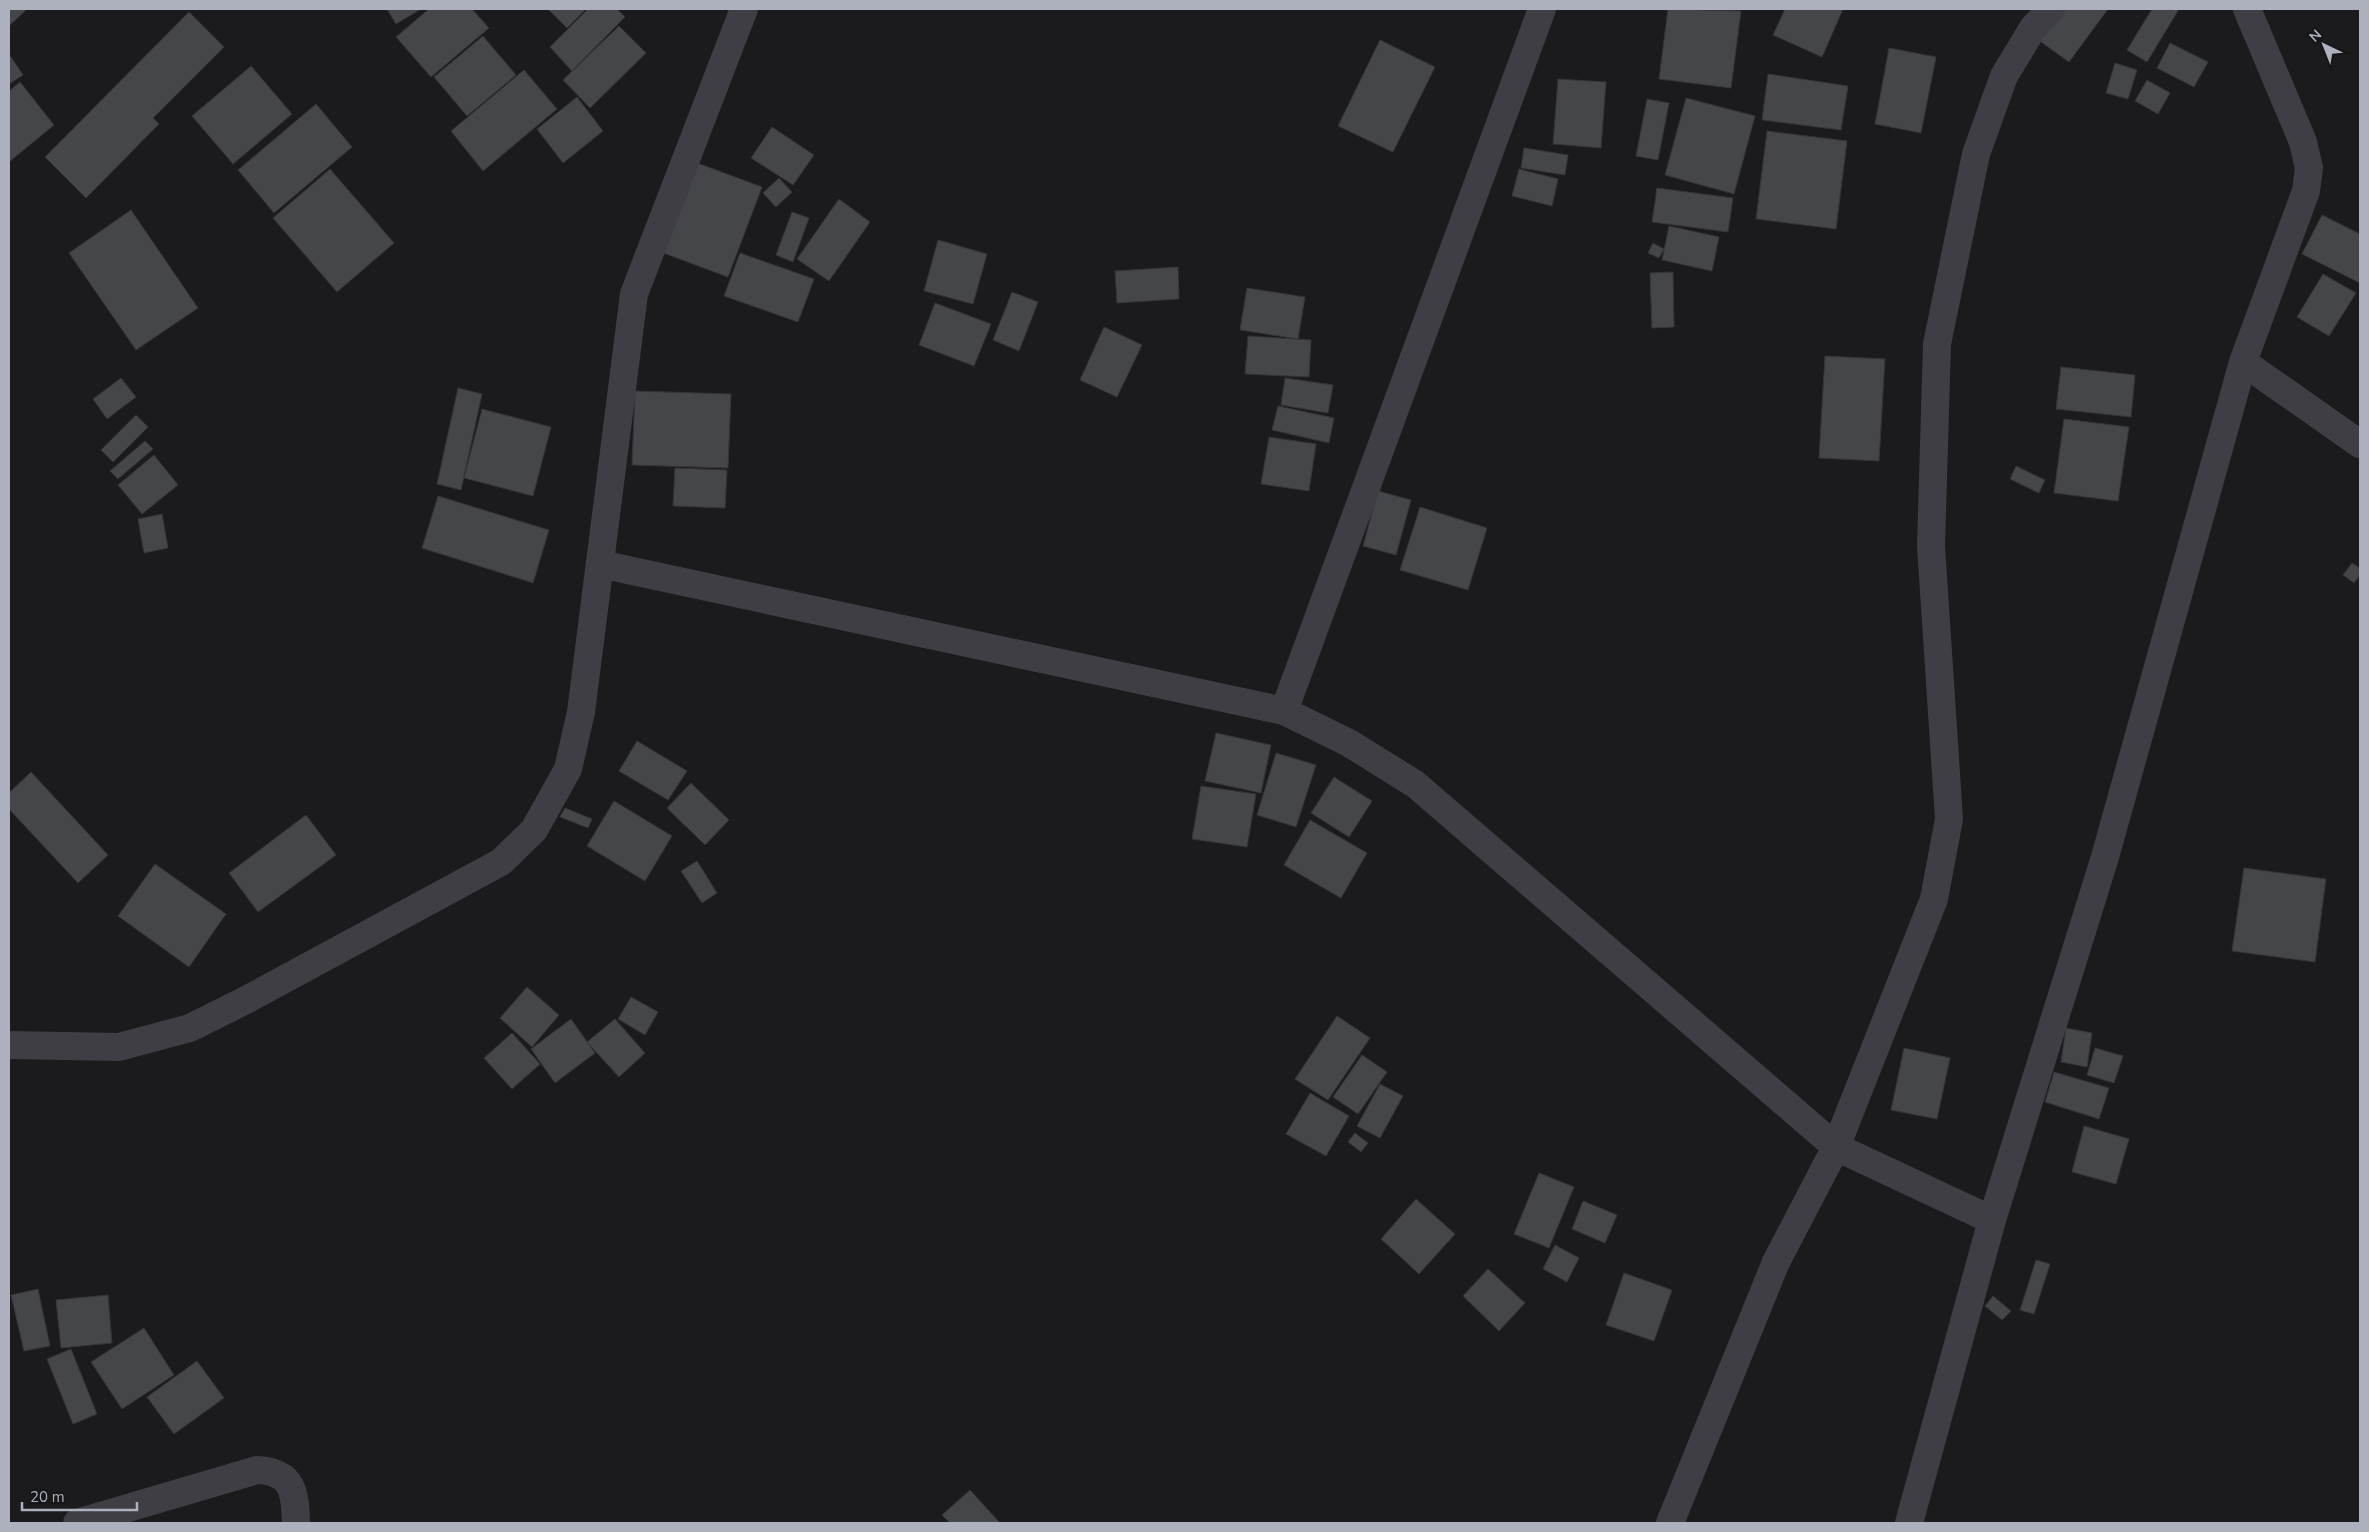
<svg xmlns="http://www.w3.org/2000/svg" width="2369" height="1532" viewBox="0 0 2369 1532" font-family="'Nunito Sans',sans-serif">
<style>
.building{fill:#45464a;stroke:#353539}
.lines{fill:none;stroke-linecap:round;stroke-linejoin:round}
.minor{stroke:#3e3e44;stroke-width:28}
</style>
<rect width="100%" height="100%" fill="#1b1b1d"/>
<path class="building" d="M 9,9 L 27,9 L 9,26 Z
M 387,9 L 421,9 L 396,24 Z
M 429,9 L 472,9 L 489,28 L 431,77 L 396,37 Z
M 548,9 L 586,9 L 567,28 Z
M 588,9 L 617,9 L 625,17 L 572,71 L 550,47 Z
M 1668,9 L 1741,11 L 1731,88 L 1659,79 Z
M 1785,9 L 1843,9 L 1822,57 L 1773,35 Z
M 2034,9 L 2108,9 L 2069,62 L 2020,27 Z
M 2152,9 L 2179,9 L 2147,62 L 2127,50 Z
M 189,12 L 224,47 L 153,118 L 159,124 L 86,198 L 45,157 Z
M 619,26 L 646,53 L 590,108 L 563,80 Z
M 483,36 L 516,75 L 467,116 L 434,77 Z
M 1380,40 L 1435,67 L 1393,152 L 1338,126 Z
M 2170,43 L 2208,62 L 2194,87 L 2157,68 Z
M 1889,48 L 1936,57 L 1921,133 L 1875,124 Z
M 9,54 L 23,75 L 9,84 Z
M 2115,63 L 2137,70 L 2128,99 L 2106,93 Z
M 251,66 L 292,114 L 233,164 L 192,116 Z
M 524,70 L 557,109 L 483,171 L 451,131 Z
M 1768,74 L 1848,86 L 1841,130 L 1762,120 Z
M 1558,79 L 1606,82 L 1601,148 L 1553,144 Z
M 2147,80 L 2170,93 L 2158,114 L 2135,101 Z
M 20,82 L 54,125 L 9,162 L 9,91 Z
M 577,97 L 603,131 L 563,163 L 537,129 Z
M 1686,98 L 1755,116 L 1734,194 L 1665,175 Z
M 1647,99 L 1669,103 L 1658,160 L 1636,156 Z
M 316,104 L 352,147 L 274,213 L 238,170 Z
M 772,127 L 814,155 L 793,185 L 751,158 Z
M 1767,131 L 1847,141 L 1836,229 L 1756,219 Z
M 1524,148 L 1568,155 L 1565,175 L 1521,168 Z
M 692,161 L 762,187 L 728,277 L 658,251 Z
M 330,169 L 394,243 L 337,292 L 273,218 Z
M 1519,169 L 1558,179 L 1552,206 L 1512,196 Z
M 779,178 L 792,192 L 776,207 L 763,193 Z
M 1657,188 L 1733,198 L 1728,232 L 1652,222 Z
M 839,199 L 870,222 L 829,281 L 797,259 Z
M 131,210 L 198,308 L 136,350 L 69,253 Z
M 792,212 L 809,218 L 793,262 L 776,255 Z
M 2322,215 L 2360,234 L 2360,283 L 2302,254 Z
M 1669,226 L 1719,237 L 1712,271 L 1662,260 Z
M 938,240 L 987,254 L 973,304 L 924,291 Z
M 1653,243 L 1664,249 L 1659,258 L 1648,253 Z
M 740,253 L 814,279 L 798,322 L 724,296 Z
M 1178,267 L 1179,299 L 1117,303 L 1115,271 Z
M 1673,272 L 1674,327 L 1652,328 L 1650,273 Z
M 2323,274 L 2356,293 L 2329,336 L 2297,317 Z
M 1247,288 L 1305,297 L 1298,339 L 1240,330 Z
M 1012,292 L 1038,302 L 1019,351 L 993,340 Z
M 935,303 L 991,324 L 974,366 L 919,345 Z
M 1104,327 L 1142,345 L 1117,397 L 1080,380 Z
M 1248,336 L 1311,340 L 1309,377 L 1245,374 Z
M 1825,356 L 1885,359 L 1879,461 L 1819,458 Z
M 2061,367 L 2135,375 L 2131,417 L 2056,409 Z
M 121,378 L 136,397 L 107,419 L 93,399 Z
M 1285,378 L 1333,385 L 1328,413 L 1281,405 Z
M 458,388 L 482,394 L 461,490 L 437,484 Z
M 635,391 L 731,394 L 728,468 L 632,465 Z
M 1278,406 L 1334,418 L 1329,443 L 1272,430 Z
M 482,409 L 551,427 L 533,496 L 464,478 Z
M 136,415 L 148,427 L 113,462 L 101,450 Z
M 2064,419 L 2129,427 L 2118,501 L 2054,493 Z
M 1269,437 L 1316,444 L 1309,491 L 1261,484 Z
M 145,441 L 153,449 L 118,479 L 110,471 Z
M 154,455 L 178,485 L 142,514 L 118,485 Z
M 2016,466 L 2045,480 L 2039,493 L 2010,479 Z
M 675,468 L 727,470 L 725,508 L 673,506 Z
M 1378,491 L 1411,500 L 1396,555 L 1363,546 Z
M 438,496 L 549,530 L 533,583 L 422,548 Z
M 1420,507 L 1487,528 L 1468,590 L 1400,570 Z
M 162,514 L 168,548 L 144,553 L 138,519 Z
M 2352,563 L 2360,568 L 2360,575 L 2354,583 L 2343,575 Z
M 1216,733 L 1271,745 L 1261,793 L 1205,781 Z
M 637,741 L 687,771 L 668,800 L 619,771 Z
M 1276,753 L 1316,765 L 1296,827 L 1257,815 Z
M 31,772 L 108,855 L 78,883 L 9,809 L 9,793 Z
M 1334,777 L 1372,801 L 1349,837 L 1311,813 Z
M 691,783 L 729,820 L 705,845 L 667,808 Z
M 1201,786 L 1256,794 L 1247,847 L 1192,839 Z
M 614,801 L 672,836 L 645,881 L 587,846 Z
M 565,808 L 592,819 L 588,828 L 560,817 Z
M 306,815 L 336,855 L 258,912 L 229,873 Z
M 1310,820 L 1367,853 L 1341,898 L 1284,865 Z
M 697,861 L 717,893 L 702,903 L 681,871 Z
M 155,864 L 226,914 L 189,967 L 118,916 Z
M 2244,868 L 2326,879 L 2315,962 L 2232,951 Z
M 527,987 L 559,1015 L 532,1047 L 500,1018 Z
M 631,997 L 658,1012 L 645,1035 L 618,1019 Z
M 1337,1016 L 1370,1038 L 1328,1100 L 1295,1079 Z
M 571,1019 L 595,1053 L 555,1083 L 531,1049 Z
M 615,1019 L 645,1053 L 619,1077 L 587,1042 Z
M 2066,1028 L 2092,1033 L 2087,1067 L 2061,1062 Z
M 512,1033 L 540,1064 L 512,1089 L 484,1058 Z
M 1904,1048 L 1950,1058 L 1937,1119 L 1891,1110 Z
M 2095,1048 L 2123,1056 L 2114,1083 L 2087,1075 Z
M 1362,1055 L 1387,1072 L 1358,1114 L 1333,1097 Z
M 2054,1072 L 2109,1088 L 2099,1119 L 2045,1102 Z
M 1380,1084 L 1403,1096 L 1380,1138 L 1357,1126 Z
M 1310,1093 L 1349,1116 L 1326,1156 L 1286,1134 Z
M 2084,1126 L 2129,1139 L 2116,1184 L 2072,1172 Z
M 1355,1133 L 1368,1143 L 1361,1152 L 1348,1142 Z
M 1539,1173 L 1574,1187 L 1549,1248 L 1514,1234 Z
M 1416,1199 L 1455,1234 L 1419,1274 L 1381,1239 Z
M 1583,1201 L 1617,1215 L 1605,1243 L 1572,1229 Z
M 1555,1245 L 1579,1258 L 1567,1282 L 1543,1269 Z
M 2036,1260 L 2050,1264 L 2034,1314 L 2020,1310 Z
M 1488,1269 L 1525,1303 L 1499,1331 L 1463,1296 Z
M 1624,1273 L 1672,1290 L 1654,1341 L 1606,1325 Z
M 38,1289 L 50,1346 L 24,1351 L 11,1295 Z
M 108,1295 L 112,1343 L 61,1348 L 56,1300 Z
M 1993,1296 L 2011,1311 L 2002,1320 L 1985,1306 Z
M 144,1328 L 174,1375 L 122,1409 L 91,1362 Z
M 71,1349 L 97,1414 L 73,1424 L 47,1359 Z
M 197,1361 L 224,1398 L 174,1434 L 147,1397 Z
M 970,1490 L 1000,1523 L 950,1523 L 942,1515 Z"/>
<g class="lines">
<path class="minor" d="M 2247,9 L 2303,142 L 2309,168 L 2306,191 L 2243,362 L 2360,444
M 600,564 L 1284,711 L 1349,743 L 1415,784 L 1836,1147 L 1992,1220
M 1284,711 L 1542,9
M 9,1045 L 119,1047 L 190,1028 L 246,1000 L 501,862 L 534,830 L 568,769 L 581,712 L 634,294 L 744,9
M 77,1523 L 257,1470 C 293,1472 295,1491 296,1523
M 1670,1523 L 1776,1262 L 1836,1147 L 1934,899 L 1949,819 L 1931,546 L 1937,344 L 1976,154 L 2004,76 L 2033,28 L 2051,9
M 1909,1523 L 1992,1220 L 2105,857 L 2243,362"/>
</g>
<rect width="2369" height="1532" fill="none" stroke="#adb1bd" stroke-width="20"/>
<g transform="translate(2324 45) rotate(317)" stroke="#161618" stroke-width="4" paint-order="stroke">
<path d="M0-4L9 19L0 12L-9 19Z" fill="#adb1bd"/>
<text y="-8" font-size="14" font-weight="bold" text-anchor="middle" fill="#adb1bd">N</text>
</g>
<path d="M22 1502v8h115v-8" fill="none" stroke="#adb1bd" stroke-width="2.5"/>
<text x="30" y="1502" font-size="15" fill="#adb1bd" stroke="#161618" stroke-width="4" paint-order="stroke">20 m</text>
</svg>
